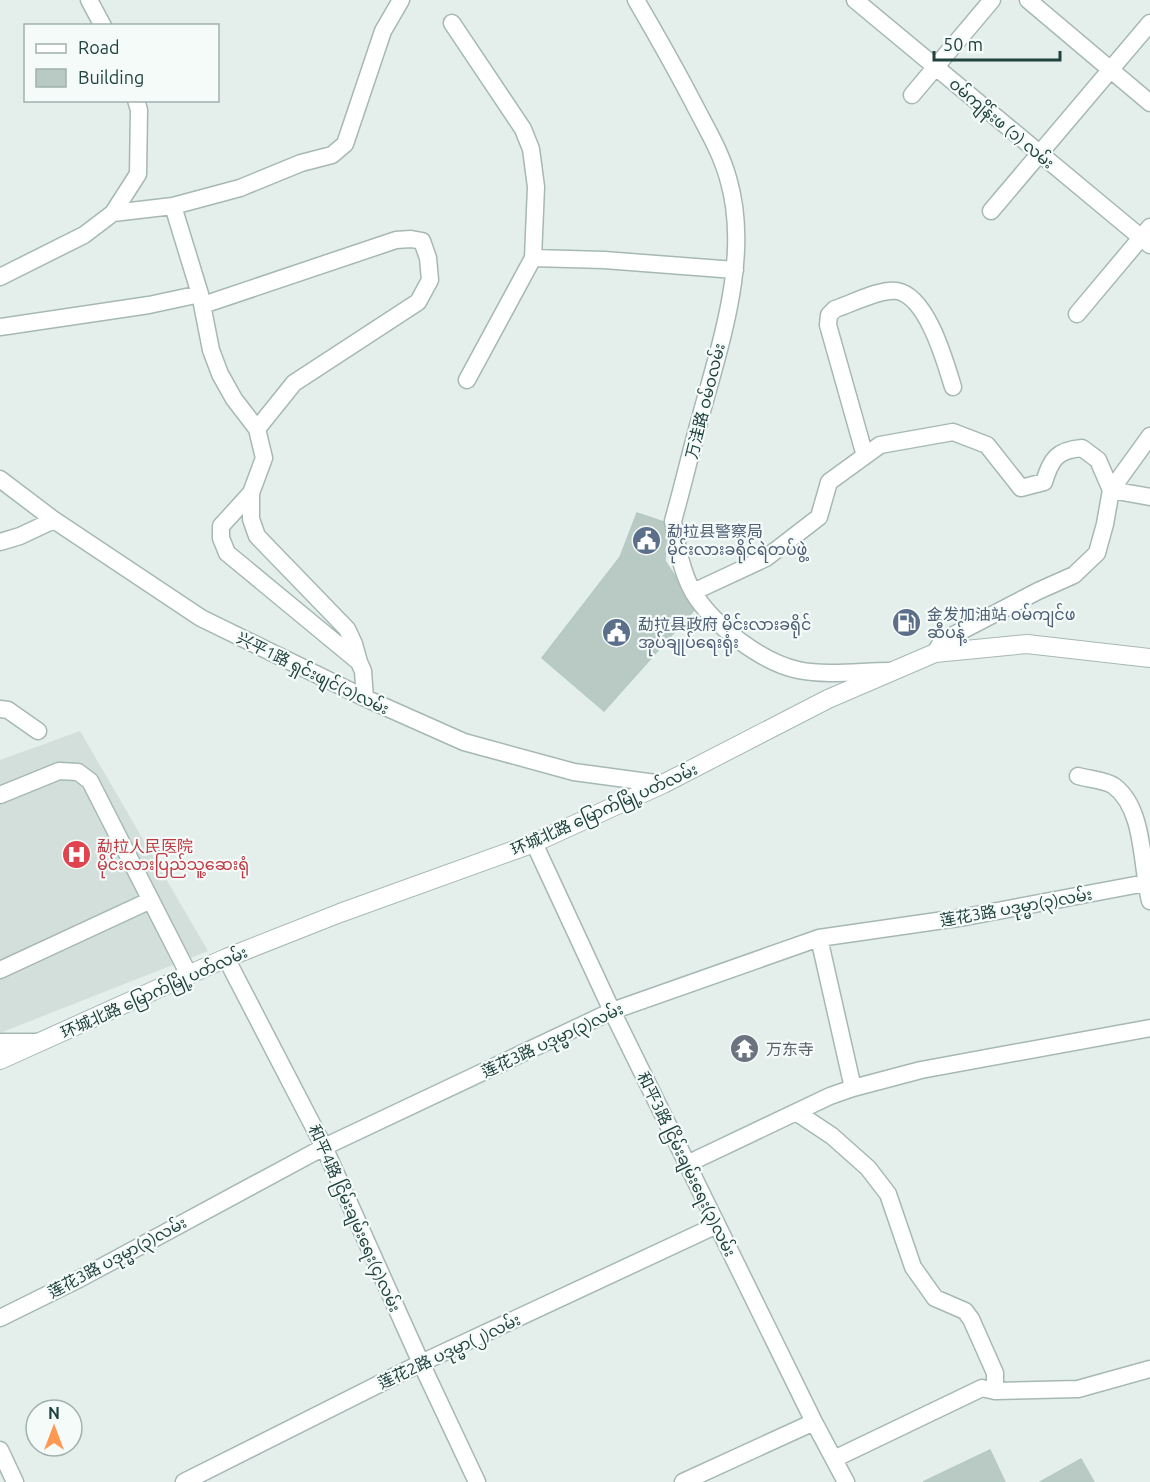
<svg xmlns="http://www.w3.org/2000/svg" width="1150" height="1482" viewBox="0 0 1150 1482" font-family="Ubuntu,'Noto Sans SC','Noto Sans Myanmar',sans-serif">
<style>
.built{fill:#d2dfdb}
.building{fill:#b9cac5;stroke:#b5cac4;stroke-width:1.5}
.lines{fill:none;stroke-linecap:round;stroke-linejoin:round}
.minor-casing{stroke:#a6b8b5;stroke-width:19}
.tertiary-casing{stroke:#a6b8b5;stroke-width:20}
.minor{stroke:#fff;stroke-width:16}
.tertiary{stroke:#fff;stroke-width:18}
.labels{text-anchor:middle;dominant-baseline:central;stroke-width:4.5;stroke-linejoin:round;paint-order:stroke}
.street-label{font-size:16px;fill:#21433f;stroke:#f5fbf9}
.service-label{font-size:16px;fill:#4e5e75;stroke:#f5fbf9;text-anchor:start}
.health-label{font-size:16px;fill:#be3a42;stroke:#f5fbf9;text-anchor:start}
.worship-label{font-size:16px;fill:#5b616d;stroke:#f5fbf9;text-anchor:start}
</style>
<rect width="100%" height="100%" fill="#e4efec"/>
<path class="built" d="M 80,731 L 208,951 L 0,1033 L 0,760 Z"/>
<path class="building" d="M 637,513 L 667,523 L 665,561 L 620,557 Z
M 620,557 L 665,561 L 696,608 L 604,711 L 542,658 Z
M 990,1450 L 1005,1482 L 923,1482 Z
M 1081,1459 L 1094,1482 L 1040,1482 Z"/>
<g class="lines">
<defs>
<path id="minor" d="M 89,0 L 103,26
M 636,0 C 657,36 677,71 696,108 C 708,131 721,153 728,178 C 751,255 721,341 701,415 C 691,450 683,486 673,521 C 677,545 681,571 693,592 C 713,625 761,662 798,670 C 827,676 861,671 890,671
M 855,0 L 1150,245
M 1028,0 L 1150,103
M 452,23 L 523,129 L 531,149 L 536,187 L 533,258 L 467,380
M 912,95 L 992,0
M 173,206 L 200,294
M 991,211 L 1150,23
M 113,213 L 173,206 L 240,188 L 301,163 L 332,155 L 345,144 L 383,31 L 401,0
M 533,258 L 604,260 L 735,270
M 0,277 L 84,235 L 113,213 L 138,174 L 139,110 L 136,100
M 203,305 L 396,240 L 411,239 L 422,241 L 428,258 L 430,280 L 418,302 L 294,383 L 257,429
M 1077,314 L 1150,227
M 0,327 L 149,305 L 200,294 L 211,350 L 220,374 L 234,399 L 257,429 L 264,458 L 251,493 L 221,526 L 221,538 L 227,553 L 359,662 L 363,671 L 365,698
M 865,456 L 828,325 L 829,315 L 835,309 C 851,304 881,288 897,291 C 927,296 945,361 953,387
M 0,479 L 54,520 L 201,618 L 365,698 L 464,742 L 574,772 L 663,784
M 251,493 L 251,519 L 257,536 L 347,629 L 354,644 L 359,662
M 0,542 L 20,536 L 54,520
M 693,592 L 766,558 L 819,517 L 829,482 L 880,445 L 953,432 L 987,445 L 1021,488 L 1044,482 C 1051,459 1057,450 1082,448 L 1098,460 L 1111,490 L 1150,436
M 935,653 L 942,641 L 1038,591 L 1074,575 L 1097,553 L 1105,524 L 1111,490 L 1150,497
M 0,709 L 8,710 L 38,731
M 1078,776 C 1088,779 1106,780 1114,786 C 1145,809 1141,866 1150,901
M 0,795 L 59,771 L 78,772 L 90,781 L 189,975
M 534,843 L 612,1011 L 814,1422 L 846,1482
M 819,938 L 853,1088
M 226,958 L 324,1147 L 421,1363 L 477,1482
M 0,970 L 151,900
M 0,1042 L 40,1042
M 796,1112 L 832,1136 L 868,1168 L 888,1194 L 913,1267 L 935,1298 L 965,1311 L 971,1319 L 995,1373 L 995,1391
M 687,1164 L 830,1096 L 853,1088 L 921,1070 L 1150,1028
M 0,1318 L 81,1278 L 324,1147 L 612,1011 L 819,938 L 965,917 L 1146,883
M 0,1450 L 15,1482
M 834,1459 L 982,1388 L 995,1391 L 1078,1389 L 1150,1369
M 184,1482 L 421,1363 L 717,1225
M 683,1482 L 814,1422"/>
<path id="tertiary" d="M 0,1060 L 226,958 L 340,913 L 534,843 L 663,784 L 828,699 L 935,653 L 1027,644 L 1150,658"/>
</defs>
<use href="#minor" class="minor-casing"/>
<use href="#tertiary" class="tertiary-casing"/>
<use href="#minor" class="minor"/>
<use href="#tertiary" class="tertiary"/>
</g>
<defs>
<symbol id="civic-disc" viewBox="-11 -11 22 22"><circle r="9.5" fill="#5c6f8a" stroke="#f5fbf9"/><path d="M-.6-6.5H3V-4.5H.6V-3L4-1V1h2V6H-6V1h2V-1L-.6-3ZM-1.2 2.5V6h2.4V2.5Z" fill="#fff"/></symbol>
<symbol id="fuel-disc" viewBox="-11 -11 22 22"><circle r="9.5" fill="#5c6f8a" stroke="#f5fbf9"/><path d="M-5.5-6h7V0h2V4h1.3V-2.5L3-4.5l.8-.8L6-3V5H2.5V1h-1V6h-7ZM-4.2-4.7v3.2H.2V-4.7Z" fill="#fff"/></symbol>
<symbol id="hospital-disc" viewBox="-11 -11 22 22"><circle r="9.5" fill="#e0444e" stroke="#f5fbf9"/><path d="M-5-5h3v3.5h4V-5h3V5h-3V1.5h-4V5h-3Z" fill="#fff"/></symbol>
<symbol id="temple-disc" viewBox="-11 -11 22 22"><circle r="9.5" fill="#6b7280" stroke="#f5fbf9"/><path d="M0-6L5-2H3V0L6.5 2.5H4V6H1.5V3h-3V6H-4V2.5H-6.5L-3 0V-2H-5Z" fill="#fff"/></symbol>
</defs>
<g fill-rule="evenodd">
<use href="#civic-disc" x="630" y="524" width="33" height="33"/>
<use href="#fuel-disc" x="890" y="606" width="33" height="33"/>
<use href="#civic-disc" x="600" y="616" width="33" height="33"/>
<use href="#hospital-disc" x="60" y="838" width="33" height="33"/>
<use href="#temple-disc" x="728" y="1032" width="33" height="33"/>
</g>
<g class="labels">
<g class="street-label">
<text transform="translate(1002 123) rotate(40)">ဝမ်ကျိန်းဖ (၁) လမ်း</text>
<text transform="translate(705 401) rotate(-76)">万洼路 ဝမ်ဝလမ်း</text>
<text transform="translate(313 673) rotate(26)">兴平1路 ရှင်းဖျင်(၁)လမ်း</text>
<text transform="translate(604 809) rotate(-24)">环城北路 မြောက်မြို့ပတ်လမ်း</text>
<text transform="translate(1016 907) rotate(-10)">莲花3路 ပဒုမ္မာ(၃)လမ်း</text>
<text transform="translate(154 992) rotate(-24)">环城北路 မြောက်မြို့ပတ်လမ်း</text>
<text transform="translate(552 1040) rotate(-25)">莲花3路 ပဒုမ္မာ(၃)လမ်း</text>
<text transform="translate(687 1164) rotate(64)">和平3路 ငြိမ်းချမ်းရေး(၃)လမ်း</text>
<text transform="translate(355 1218) rotate(66)">和平4路 ငြိမ်းချမ်းရေး(၄)လမ်း</text>
<text transform="translate(117 1257) rotate(-28)">莲花3路 ပဒုမ္မာ(၃)လမ်း</text>
<text transform="translate(449 1351) rotate(-25)">莲花2路 ပဒုမ္မာ(၂)လမ်း</text>
</g>
<g class="service-label">
<text x="667" y="531">勐拉县警察局<tspan x="667" dy="18">မိုင်းလားခရိုင်ရဲတပ်ဖွဲ့</tspan></text>
<text x="927" y="614">金发加油站 ဝမ်ကျင်ဖ<tspan x="927" dy="18">ဆီပန့်</tspan></text>
<text x="638" y="624">勐拉县政府 မိုင်းလားခရိုင်<tspan x="638" dy="18">အုပ်ချုပ်ရေးရုံး</tspan></text>
</g>
<g class="health-label">
<text x="97" y="846">勐拉人民医院<tspan x="97" dy="18">မိုင်းလားပြည်သူ့ဆေးရုံ</tspan></text>
</g>
<g class="worship-label">
<text x="766" y="1049">万东寺</text>
</g>
</g>
<rect x="24" y="24" width="195" height="78" fill="#f5fbf9" stroke="#a0b1af" stroke-width="1.5"/>
<rect x="36" y="44" width="30" height="9" fill="#ffffff" stroke="#a0b1af" stroke-width="1.5"/>
<text x="78" y="54" font-size="18" fill="#21433f">Road</text>
<rect x="36" y="69" width="30" height="18" fill="#b9cac5" stroke="#a0b1af" stroke-width="1.5"/>
<text x="78" y="84" font-size="18" fill="#21433f">Building</text>
<g transform="translate(54 1428)"><circle r="28" fill="#f5fbf9" stroke="#a0b1af" stroke-width="1.5"/>
<path d="M0-4.5L10 22L0 15L-10 22Z" fill="#ff9952"/>
<text y="-9" font-size="16" font-weight="bold" text-anchor="middle" fill="#21433f">N</text>
</g>
<path d="M934 51v9h126v-9" fill="none" stroke="#21433f" stroke-width="3"/>
<text x="943" y="51" font-size="18" fill="#21433f" stroke="#f5fbf9" stroke-width="4.5" paint-order="stroke">50 m</text>
</svg>
